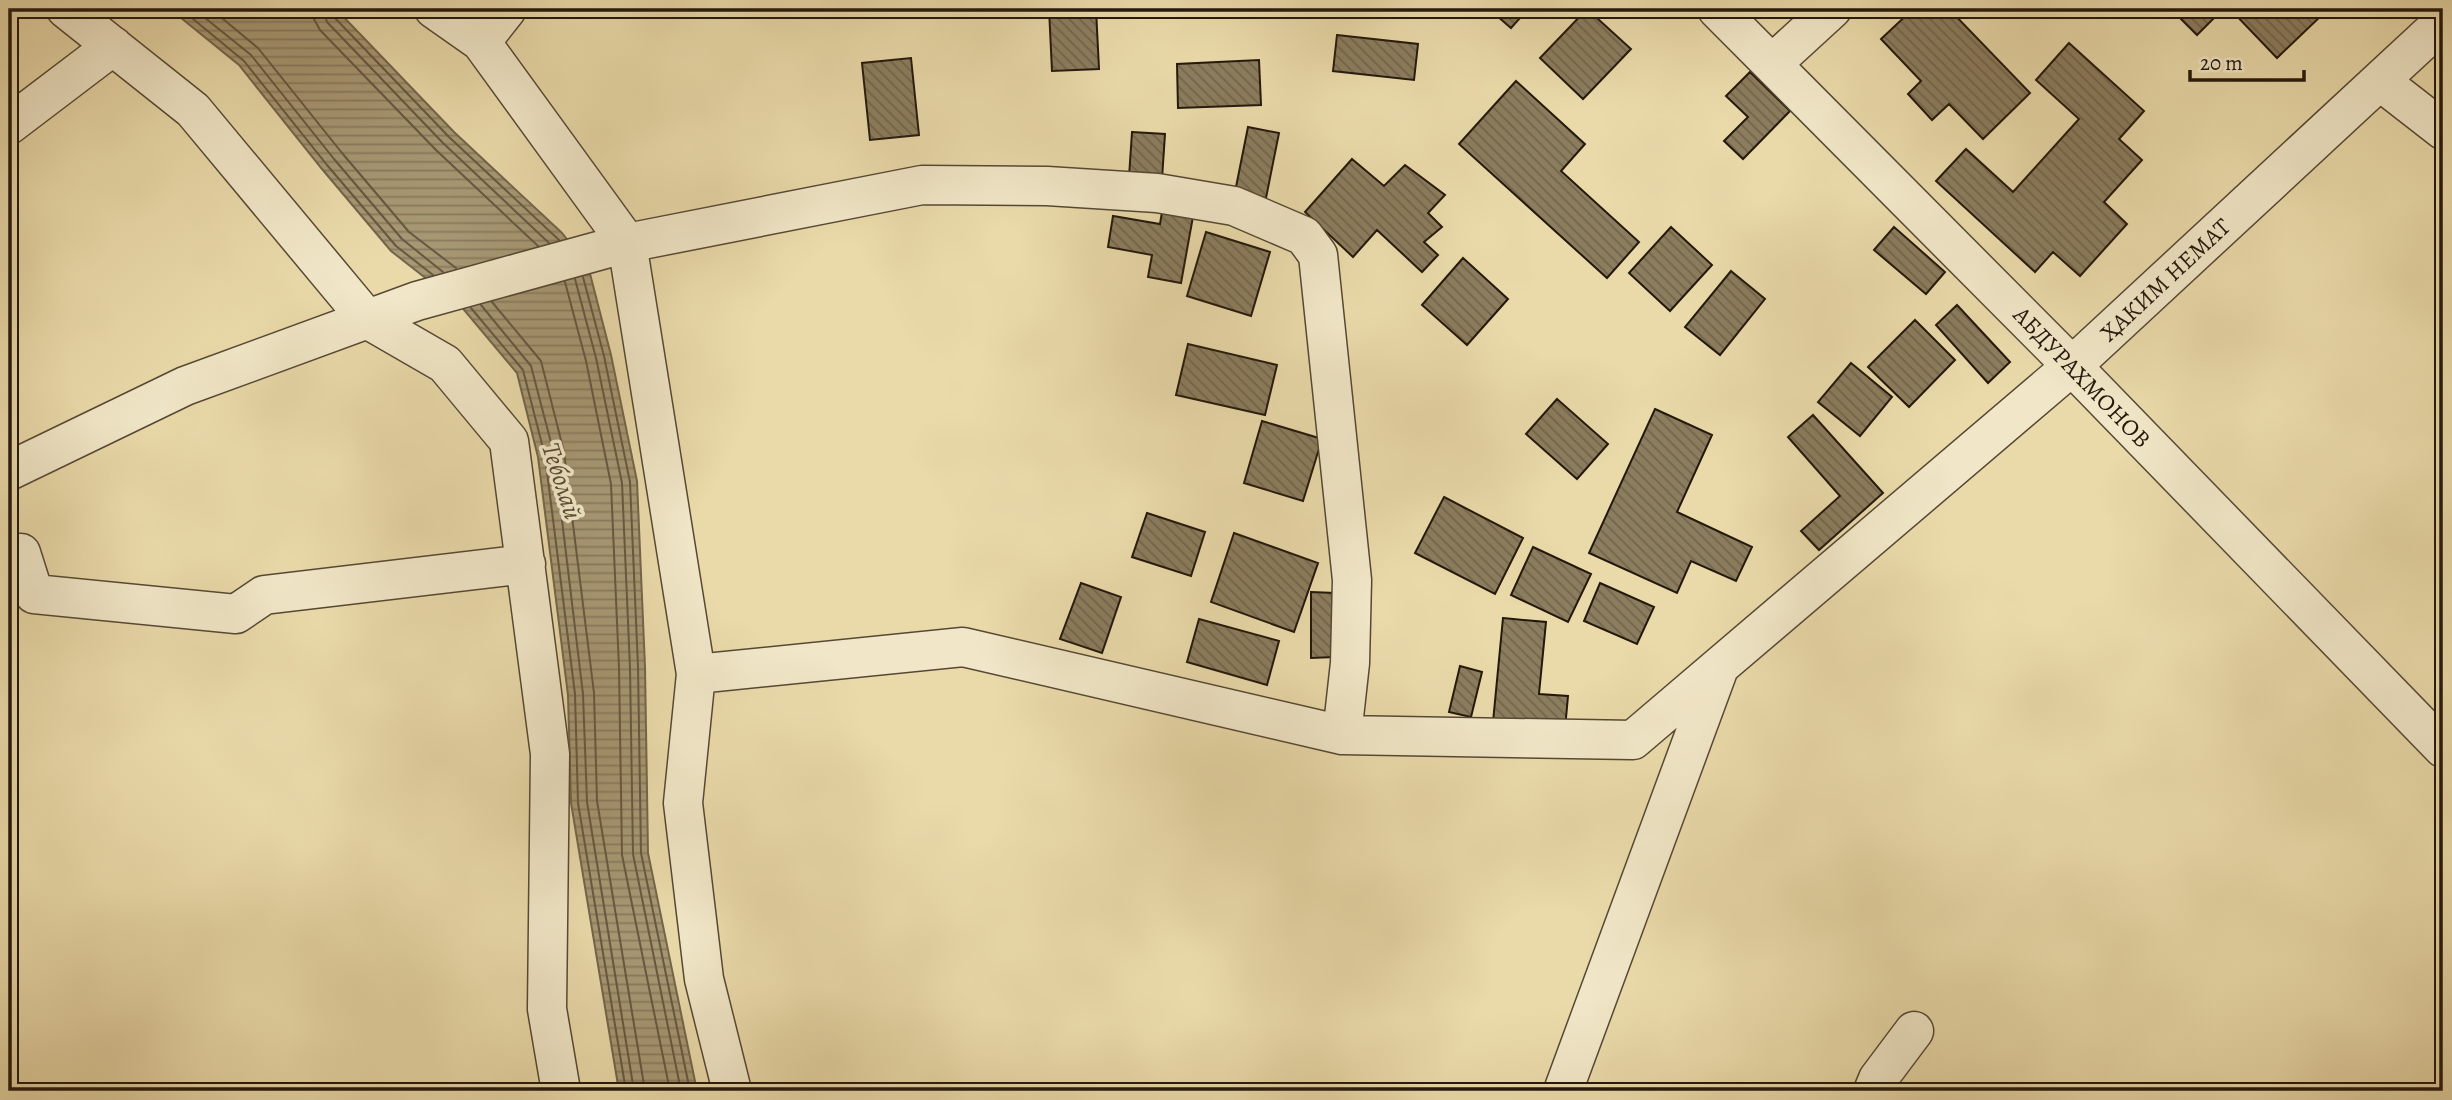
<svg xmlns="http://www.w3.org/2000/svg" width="2452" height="1100" viewBox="0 0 2452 1100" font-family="Alegreya,serif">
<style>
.water{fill:url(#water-rules);stroke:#73654a;stroke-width:2}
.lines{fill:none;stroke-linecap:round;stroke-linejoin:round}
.shore{stroke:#665840;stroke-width:2}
.building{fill:url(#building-back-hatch);stroke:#24180c;stroke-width:2}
.minor-casing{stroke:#564834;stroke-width:41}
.minor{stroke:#f1e7c8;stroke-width:38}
.labels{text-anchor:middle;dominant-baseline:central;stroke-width:7;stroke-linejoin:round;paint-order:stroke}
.street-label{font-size:24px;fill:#24180c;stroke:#f1e7c8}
.water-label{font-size:26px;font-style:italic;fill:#584b36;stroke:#f1e7c8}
</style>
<defs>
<pattern id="water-rules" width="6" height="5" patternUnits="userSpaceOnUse" patternTransform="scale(1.75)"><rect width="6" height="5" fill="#a79874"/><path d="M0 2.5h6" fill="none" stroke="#887b5e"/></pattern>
<pattern id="building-back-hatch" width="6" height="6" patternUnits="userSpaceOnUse" patternTransform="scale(1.75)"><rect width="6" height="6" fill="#8b7d5e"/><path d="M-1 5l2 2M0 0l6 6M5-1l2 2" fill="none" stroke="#71654c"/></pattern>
</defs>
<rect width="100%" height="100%" fill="#eadaaa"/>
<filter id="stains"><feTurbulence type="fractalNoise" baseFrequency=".00286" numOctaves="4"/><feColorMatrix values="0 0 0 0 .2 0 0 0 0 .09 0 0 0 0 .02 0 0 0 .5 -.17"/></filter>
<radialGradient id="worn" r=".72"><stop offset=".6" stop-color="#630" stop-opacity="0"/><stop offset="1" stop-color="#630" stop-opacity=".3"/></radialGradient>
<path class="water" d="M 170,9 L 336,9 L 454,132 L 562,233 L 588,266 L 611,355 L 637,481 L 645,667 L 648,853 L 697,1091 L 619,1091 L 571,803 L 568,695 L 538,457 L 517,373 L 460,305 L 391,251 L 322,169 L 239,65 Z"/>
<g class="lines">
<path class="shore" d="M 181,9 L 244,61 L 327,165 L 396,246 L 433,275
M 194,9 L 251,55 L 334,159 L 402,239 L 443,272
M 211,9 L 258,48 L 342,153 L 409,232 L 456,268
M 313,9 L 314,19 L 320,30 L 436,150 L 538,246
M 323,9 L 327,22 L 443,143 L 549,243
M 332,9 L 334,17 L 449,137 L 559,240
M 583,277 L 604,356 L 630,482 L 638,667 L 641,853 L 690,1091
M 575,279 L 596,358 L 622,483 L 630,668 L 633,854 L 681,1091
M 565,282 L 586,361 L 611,484 L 619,668 L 622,855 L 670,1091
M 492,302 L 541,361 L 564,452 L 594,693 L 597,801 L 645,1091
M 481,305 L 531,366 L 554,454 L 583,694 L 587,802 L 634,1091
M 471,308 L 523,370 L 545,456 L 575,694 L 578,803 L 626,1091"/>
</g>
<path class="building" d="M 1049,9 L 1096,9 L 1099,69 L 1052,71 Z
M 1489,9 L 1528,9 L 1511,28 Z
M 1587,9 L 1631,49 L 1583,99 L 1540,58 Z
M 1913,9 L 1949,9 L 2030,93 L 1983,139 L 1949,104 L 1932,120 L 1908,94 L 1921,81 L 1881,39 Z
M 2171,9 L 2223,9 L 2197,35 Z
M 2230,9 L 2318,9 L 2323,14 L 2277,58 Z
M 1337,35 L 1418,44 L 1414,80 L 1333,71 Z
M 2069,43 L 2144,111 L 2119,139 L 2142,160 L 2104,202 L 2127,224 L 2080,276 L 2053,252 L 2035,272 L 1936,181 L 1966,149 L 2013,192 L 2079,119 L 2036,80 Z
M 911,58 L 919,135 L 870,140 L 862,63 Z
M 1259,60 L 1261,105 L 1178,108 L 1177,64 Z
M 1750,72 L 1790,111 L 1743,159 L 1724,141 L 1748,117 L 1726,96 Z
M 1516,81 L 1585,144 L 1561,171 L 1639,242 L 1607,278 L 1459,144 Z
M 1248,127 L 1279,133 L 1266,198 L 1235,192 Z
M 1132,132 L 1165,134 L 1162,179 L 1129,177 Z
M 1352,159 L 1384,186 L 1405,165 L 1445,195 L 1428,213 L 1442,227 L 1424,242 L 1438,255 L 1422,272 L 1377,230 L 1353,257 L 1305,212 Z
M 1163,206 L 1194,211 L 1181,283 L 1148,277 L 1152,255 L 1108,247 L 1113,216 L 1160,224 Z
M 1671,227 L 1712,265 L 1670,311 L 1629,273 Z
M 1894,227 L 1945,272 L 1926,294 L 1874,250 Z
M 1206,232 L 1270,252 L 1251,316 L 1187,296 Z
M 1463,258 L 1508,299 L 1467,345 L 1422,305 Z
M 1731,271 L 1765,299 L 1720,355 L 1685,327 Z
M 1957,305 L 2010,362 L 1988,383 L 1936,325 Z
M 1915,320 L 1955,360 L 1909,407 L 1868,367 Z
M 1188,344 L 1277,365 L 1265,415 L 1176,395 Z
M 1851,363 L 1892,397 L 1860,436 L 1818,402 Z
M 1557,399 L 1608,444 L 1577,479 L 1526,434 Z
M 1655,409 L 1712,435 L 1677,512 L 1752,547 L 1736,581 L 1691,561 L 1677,593 L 1589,553 Z
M 1813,415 L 1883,493 L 1819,550 L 1801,531 L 1840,496 L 1788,437 Z
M 1262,421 L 1322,439 L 1303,501 L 1244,483 Z
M 1444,497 L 1523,538 L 1495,594 L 1415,553 Z
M 1147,513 L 1205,532 L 1191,576 L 1132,557 Z
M 1234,533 L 1318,563 L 1294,632 L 1211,602 Z
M 1533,547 L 1591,574 L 1568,622 L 1511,595 Z
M 1081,583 L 1121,597 L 1102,653 L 1060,639 Z
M 1600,583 L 1654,607 L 1637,644 L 1584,621 Z
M 1311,592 L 1335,593 L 1335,657 L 1311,658 Z
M 1503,618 L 1546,622 L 1539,694 L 1568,696 L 1565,729 L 1493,722 Z
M 1199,619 L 1279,641 L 1267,685 L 1187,662 Z
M 1460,666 L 1482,672 L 1471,717 L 1449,712 Z"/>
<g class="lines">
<defs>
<path id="minor" d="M 66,9 L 193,110 L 367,319 L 445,364 L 509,441 L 550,754 L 547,1009 L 561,1091
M 434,9 L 481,42 L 627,243 L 696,674 L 963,647 L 1342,735 L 1633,740 L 2072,366 L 2443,22
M 1717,9 L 2072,366 L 2443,748
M 481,42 L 507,9
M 1772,64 L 1832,9
M 2380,81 L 2443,130
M 9,125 L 113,46
M 9,471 L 185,386 L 417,301 L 627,243 L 922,185 L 1047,186 L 1157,193 L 1234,206 L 1304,236 L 1318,255 L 1352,580 L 1350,663 L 1342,735
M 9,554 L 21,553 L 34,594 L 236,614 L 264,595 L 526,564
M 696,674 L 683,803 L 704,979 L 732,1091
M 1563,1091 L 1719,668
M 1873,1091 L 1878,1079 L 1914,1031"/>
</defs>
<use href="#minor" class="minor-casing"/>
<use href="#minor" class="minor"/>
</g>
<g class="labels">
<g class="street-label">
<text transform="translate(2165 280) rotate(-43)">ҲАКИМ НЕМАТ</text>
<text transform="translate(2082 377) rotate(46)">АБДУРАХМОНОВ</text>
</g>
<g class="water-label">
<text transform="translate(562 481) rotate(72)">Теболай</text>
</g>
</g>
<rect width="2452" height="1100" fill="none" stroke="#eadaaa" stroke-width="35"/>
<rect x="10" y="10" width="2431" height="1079" fill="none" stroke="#24180c" stroke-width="3.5"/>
<rect x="18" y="18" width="2417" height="1065" fill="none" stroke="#24180c" stroke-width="2"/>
<path d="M2190 70v10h114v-10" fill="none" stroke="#24180c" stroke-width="3.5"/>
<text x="2200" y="70" font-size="21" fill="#24180c" stroke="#f1e7c8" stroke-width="5" paint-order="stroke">20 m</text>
<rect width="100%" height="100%" filter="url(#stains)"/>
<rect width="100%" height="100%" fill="url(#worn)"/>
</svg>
